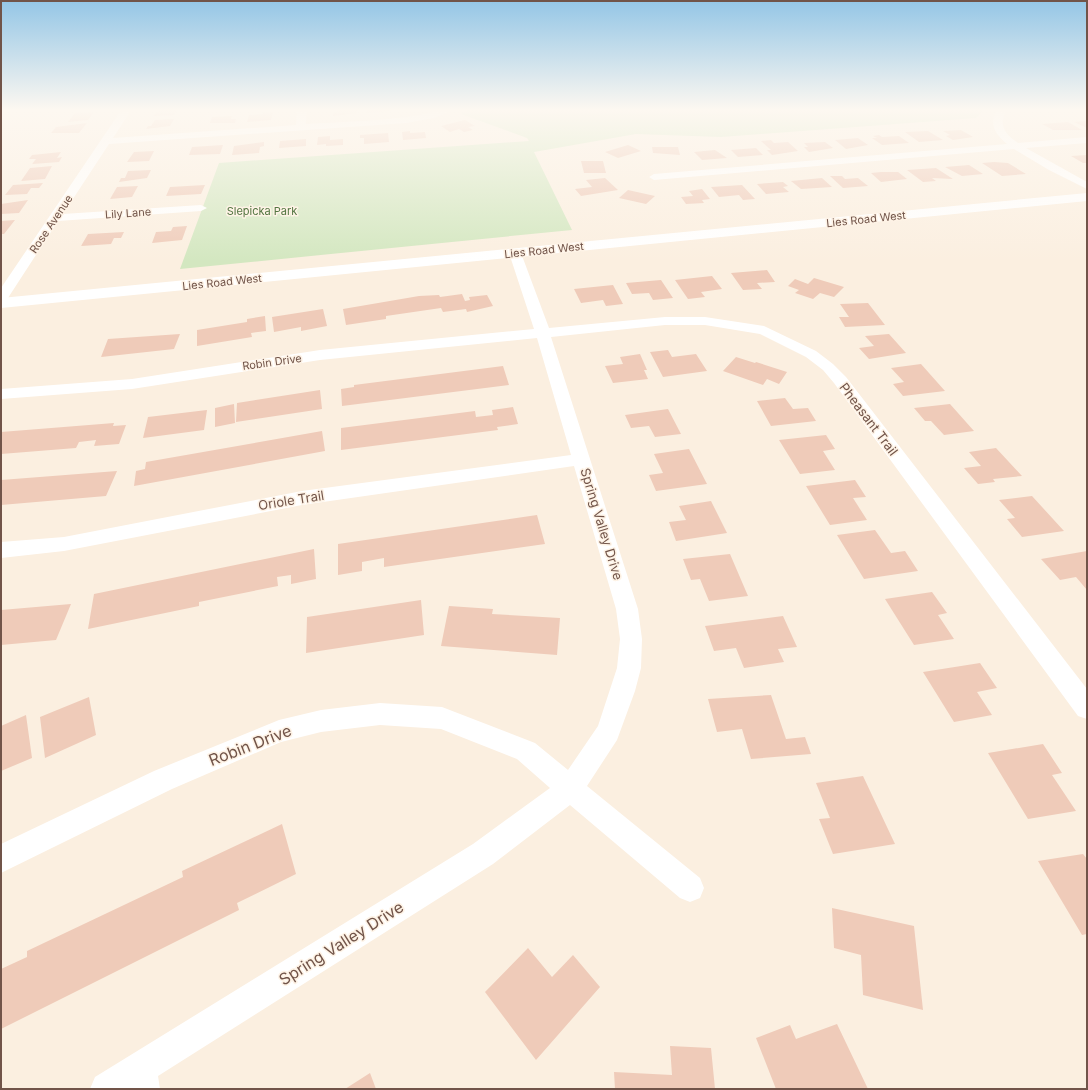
<svg xmlns="http://www.w3.org/2000/svg" width="1088" height="1090" viewBox="0 0 1088 1090" font-family="Inter,sans-serif">
<style>
.green{fill:#d3e7c0}
.building{fill:#efcbb9}
.lines{fill:none;stroke-linecap:round;stroke-linejoin:round}
.street{fill:#fff;fill-rule:evenodd}
.secondary{fill:#fff;fill-rule:evenodd}
.labels{text-anchor:middle;dominant-baseline:central;stroke-width:3;stroke-linejoin:round;paint-order:stroke}
.far-park-label{font-size:11px;fill:#547642;stroke:#fef3e6}
.far-street-label{font-size:11px;fill:#715449;stroke:#fef3e6}
.street-label{font-size:13px;fill:#715449;stroke:#fef3e6}
.near-street-label{font-size:16px;fill:#715449;stroke:#fef3e6}
</style>
<rect width="100%" height="100%" fill="#fbefe0"/>
<path class="green" d="M 469,109 L 985,109 L 976,118 L 721,137 L 636,134 L 534,152 L 572,230 L 180,269 L 219,163 L 529,141 L 527,138 L 461,114 Z"/>
<path class="building" d="M 161,109 L 177,109 L 174,115 L 153,116 Z
M 337,109 L 357,109 L 357,113 L 333,116 L 333,112 L 337,112 Z
M 367,109 L 391,109 L 392,111 L 367,113 Z
M 94,112 L 88,120 L 68,122 L 75,113 Z
M 263,112 L 273,112 L 271,120 L 247,122 L 249,115 L 263,114 Z
M 232,116 L 231,119 L 236,119 L 235,123 L 210,123 L 212,117 Z
M 174,119 L 170,126 L 146,129 L 148,126 L 151,126 L 155,120 Z
M 465,120 L 475,126 L 468,127 L 473,130 L 464,132 L 459,129 L 450,132 L 441,126 Z
M 1087,121 L 1087,128 L 1074,122 Z
M 1068,122 L 1082,130 L 1053,130 L 1042,124 Z
M 87,123 L 79,133 L 51,133 L 56,127 Z
M 961,130 L 973,137 L 953,140 L 946,136 L 950,135 L 943,131 Z
M 410,131 L 410,133 L 425,132 L 426,138 L 403,140 L 402,132 Z
M 928,131 L 943,140 L 919,142 L 905,132 Z
M 388,133 L 389,142 L 364,144 L 364,138 L 360,138 L 360,135 Z
M 879,135 L 882,137 L 899,136 L 909,143 L 882,145 L 872,138 L 877,138 L 873,136 Z
M 330,136 L 330,140 L 343,139 L 343,145 L 326,146 L 326,144 L 317,145 L 318,137 Z
M 858,138 L 868,145 L 846,149 L 835,140 Z
M 306,139 L 306,146 L 279,148 L 280,141 Z
M 771,140 L 774,143 L 788,142 L 798,151 L 772,155 L 767,150 L 771,150 L 761,141 Z
M 264,142 L 264,146 L 260,147 L 259,153 L 232,155 L 234,146 Z
M 825,142 L 833,148 L 809,152 L 804,147 L 808,147 L 804,143 Z
M 223,145 L 220,154 L 189,155 L 192,147 Z
M 628,145 L 641,151 L 618,158 L 605,152 Z
M 652,147 L 678,147 L 680,155 L 653,153 Z
M 756,148 L 763,155 L 738,157 L 731,150 Z
M 715,150 L 727,158 L 702,160 L 694,152 Z
M 154,151 L 149,161 L 127,162 L 134,152 Z
M 61,152 L 57,158 L 62,157 L 59,162 L 32,164 L 36,159 L 29,159 L 32,155 Z
M 1087,155 L 1087,163 L 1083,163 L 1071,156 Z
M 581,161 L 603,161 L 606,173 L 584,173 Z
M 994,162 L 1008,163 L 1026,174 L 1002,176 L 982,163 Z
M 969,165 L 983,174 L 962,176 L 945,167 Z
M 52,166 L 45,179 L 21,181 L 30,168 Z
M 936,168 L 953,179 L 932,178 L 936,181 L 923,182 L 907,170 Z
M 151,170 L 147,178 L 119,182 L 121,178 L 125,178 L 128,171 Z
M 881,172 L 898,172 L 907,179 L 881,182 L 871,173 Z
M 830,176 L 842,176 L 845,179 L 858,178 L 868,186 L 843,188 Z
M 605,178 L 618,190 L 581,196 L 575,189 L 592,187 L 586,180 Z
M 822,178 L 832,187 L 801,189 L 791,181 Z
M 783,182 L 788,186 L 783,187 L 789,192 L 766,194 L 757,184 Z
M 43,183 L 39,188 L 31,188 L 27,194 L 5,195 L 13,185 Z
M 205,185 L 201,194 L 166,196 L 170,187 Z
M 742,185 L 755,199 L 743,200 L 739,195 L 719,197 L 711,187 Z
M 138,186 L 132,197 L 110,199 L 117,187 Z
M 702,189 L 710,199 L 702,200 L 704,203 L 686,204 L 681,197 L 693,196 L 689,191 Z
M 628,190 L 655,196 L 646,204 L 619,198 Z
M 28,200 L 19,213 L 1,214 L 1,204 Z
M 15,220 L 4,234 L 1,234 L 1,221 Z
M 187,226 L 182,240 L 152,243 L 156,232 L 171,231 L 173,227 Z
M 124,232 L 121,238 L 114,238 L 111,244 L 81,246 L 88,234 Z
M 767,270 L 775,282 L 757,283 L 762,289 L 743,290 L 731,273 Z
M 712,276 L 722,289 L 701,292 L 705,297 L 688,299 L 675,280 Z
M 814,278 L 844,287 L 834,297 L 820,293 L 813,299 L 795,293 L 799,290 L 788,286 L 795,279 L 808,284 Z
M 661,280 L 673,298 L 653,300 L 649,293 L 632,294 L 626,283 Z
M 613,285 L 623,304 L 606,306 L 603,300 L 581,303 L 574,289 Z
M 462,294 L 465,301 L 470,300 L 469,297 L 487,295 L 493,306 L 467,312 L 466,309 L 443,312 L 441,308 L 386,316 L 386,319 L 346,325 L 343,309 L 419,296 L 439,295 L 440,297 Z
M 868,303 L 885,325 L 845,327 L 839,317 L 849,317 L 840,304 Z
M 323,309 L 327,326 L 301,331 L 301,327 L 274,332 L 272,317 Z
M 265,316 L 266,331 L 251,333 L 252,337 L 197,346 L 197,330 L 247,322 L 247,319 Z
M 180,334 L 174,349 L 101,357 L 108,339 Z
M 889,334 L 906,353 L 869,359 L 859,348 L 874,346 L 865,336 Z
M 668,350 L 672,357 L 696,354 L 707,371 L 663,377 L 650,352 Z
M 640,354 L 647,370 L 644,370 L 648,379 L 613,383 L 605,366 L 623,364 L 620,357 Z
M 736,357 L 755,363 L 756,362 L 787,372 L 779,384 L 767,379 L 763,385 L 723,371 Z
M 921,364 L 945,391 L 903,396 L 893,384 L 904,382 L 891,368 Z
M 503,366 L 509,385 L 342,406 L 341,389 L 354,387 L 354,385 Z
M 320,390 L 322,409 L 236,422 L 237,403 Z
M 785,398 L 793,409 L 808,408 L 816,421 L 771,426 L 757,401 Z
M 234,404 L 235,423 L 215,427 L 215,408 Z
M 950,404 L 974,431 L 944,435 L 931,421 L 925,421 L 914,408 Z
M 513,407 L 518,424 L 497,427 L 498,430 L 341,450 L 341,428 L 475,411 L 476,417 L 493,415 L 492,410 Z
M 668,409 L 681,434 L 655,437 L 649,426 L 631,428 L 625,415 Z
M 207,410 L 204,430 L 143,438 L 148,417 Z
M 114,423 L 113,426 L 126,425 L 119,444 L 94,446 L 96,440 L 79,442 L 76,448 L 1,454 L 1,432 Z
M 322,431 L 325,451 L 134,486 L 136,471 L 145,469 L 146,462 Z
M 826,435 L 835,449 L 823,451 L 835,470 L 800,474 L 779,440 Z
M 996,448 L 1022,476 L 993,479 L 995,482 L 978,484 L 964,468 L 981,466 L 969,452 Z
M 689,449 L 707,484 L 656,491 L 649,475 L 663,473 L 654,454 Z
M 117,471 L 106,496 L 1,505 L 1,480 Z
M 855,480 L 866,497 L 853,498 L 867,520 L 830,525 L 806,486 Z
M 1032,496 L 1064,531 L 1022,537 L 1007,519 L 1015,518 L 999,500 Z
M 711,501 L 727,533 L 676,541 L 669,522 L 686,520 L 679,506 Z
M 537,515 L 545,544 L 384,567 L 384,558 L 362,562 L 362,571 L 338,575 L 338,544 Z
M 875,530 L 891,553 L 905,551 L 918,571 L 864,579 L 837,535 Z
M 314,549 L 316,579 L 291,584 L 291,575 L 277,577 L 278,586 L 199,602 L 199,606 L 88,629 L 94,594 Z
M 1087,551 L 1087,590 L 1076,577 L 1060,580 L 1041,559 Z
M 730,554 L 748,596 L 709,601 L 700,579 L 691,580 L 683,559 Z
M 932,592 L 947,613 L 938,615 L 954,639 L 914,645 L 885,599 Z
M 421,600 L 424,635 L 306,653 L 307,617 Z
M 71,604 L 56,640 L 1,645 L 1,610 Z
M 449,606 L 493,609 L 492,614 L 560,618 L 557,655 L 441,646 Z
M 783,616 L 797,647 L 778,649 L 784,662 L 744,668 L 736,648 L 714,651 L 705,626 Z
M 980,663 L 997,688 L 977,692 L 992,715 L 954,722 L 923,672 Z
M 771,695 L 786,739 L 805,737 L 811,754 L 751,759 L 742,729 L 717,732 L 708,699 Z
M 89,697 L 96,735 L 45,758 L 40,717 Z
M 26,715 L 32,758 L 1,771 L 1,726 Z
M 1043,744 L 1062,773 L 1052,775 L 1076,811 L 1028,819 L 988,753 Z
M 863,776 L 895,844 L 833,854 L 819,819 L 830,818 L 816,783 Z
M 282,824 L 296,874 L 237,903 L 239,910 L 1,1029 L 1,969 L 27,957 L 27,951 L 183,877 L 182,871 Z
M 1083,854 L 1087,859 L 1087,934 L 1082,935 L 1038,861 Z
M 832,908 L 914,926 L 923,1010 L 863,995 L 861,955 L 834,948 Z
M 528,948 L 552,977 L 573,955 L 600,987 L 536,1060 L 485,992 Z
M 837,1024 L 868,1089 L 776,1089 L 756,1038 L 790,1025 L 796,1039 Z
M 670,1046 L 711,1048 L 715,1089 L 615,1089 L 614,1072 L 672,1075 Z
M 370,1073 L 376,1089 L 345,1089 Z"/>
<g class="lines">
<path class="street" d="M 122,109 L 132,109 L 113,138 L 296,125 L 297,109 L 307,109 L 306,124 C 339,122 374,121 407,117 C 424,115 439,109 456,109 L 434,118 L 406,123 L 109,144 L 63,214 L 201,205 L 207,208 L 201,211 L 58,221 L 6,301 L 1,302 L 1,288 Z
M 997,109 L 1007,109 C 998,125 1004,133 1018,143 L 1087,137 L 1087,143 L 1026,148 L 1087,182 L 1087,189 L 1049,170 L 1014,149 L 654,180 L 649,177 L 654,174 L 1007,144 C 994,133 989,124 997,109 Z
M 515,249 L 521,253 L 549,328 L 665,317 L 705,317 L 764,326 L 816,351 L 833,364 L 846,377 L 1087,689 L 1087,719 L 1078,716 L 834,383 L 823,370 L 806,357 L 760,334 L 705,325 L 665,325 L 551,337 L 638,609 L 642,639 L 641,668 L 635,691 L 617,740 L 587,786 L 700,878 L 704,888 L 700,898 L 690,902 L 680,898 L 570,805 L 493,864 L 158,1076 L 160,1089 L 90,1089 L 95,1077 L 473,844 L 550,788 L 517,759 L 441,729 L 380,725 L 321,732 L 281,742 L 172,789 L 1,873 L 1,844 L 154,771 L 279,720 L 321,710 L 380,703 L 442,707 L 535,743 L 568,770 L 598,726 L 617,668 L 620,639 L 616,609 L 574,466 L 302,505 L 64,551 L 1,558 L 1,542 L 64,537 L 302,491 L 571,455 L 537,338 L 320,360 L 132,389 L 1,399 L 1,389 L 132,379 L 320,350 L 534,329 L 509,253 Z"/>
<path class="secondary" d="M 1087,193 L 1087,201 L 1,308 L 1,298 Z"/>
</g>
<linearGradient id="sky" x2="0" y2="1"><stop stop-color="#94c6e6"/><stop offset="0.42" stop-color="#fdf8f1"/><stop offset="1" stop-color="#fdf8f1" stop-opacity="0"/></linearGradient>
<rect width="1088" height="262" fill="url(#sky)"/>
<g class="labels">
<g class="far-park-label">
<text x="262" y="211">Slepicka Park</text>
</g>
<g class="far-street-label">
<text transform="translate(128 213) rotate(-4)">Lily Lane</text>
<text transform="translate(866 219) rotate(-6)">Lies Road West</text>
<text transform="translate(51 224) rotate(-56)">Rose Avenue</text>
<text transform="translate(544 250) rotate(-6)">Lies Road West</text>
<text transform="translate(222 282) rotate(-6)">Lies Road West</text>
<text transform="translate(272 362) rotate(-8)">Robin Drive</text>
</g>
<g class="street-label">
<text transform="translate(869 419) rotate(53)">Pheasant Trail</text>
<text transform="translate(291 500) rotate(-9)">Oriole Trail</text>
<text transform="translate(602 524) rotate(73)">Spring Valley Drive</text>
</g>
<g class="near-street-label">
<text transform="translate(250 745) rotate(-21)">Robin Drive</text>
<text transform="translate(341 943) rotate(-32)">Spring Valley Drive</text>
</g>
</g>
<rect width="1088" height="1090" fill="none" stroke="#715449" stroke-width="4"/>
</svg>
